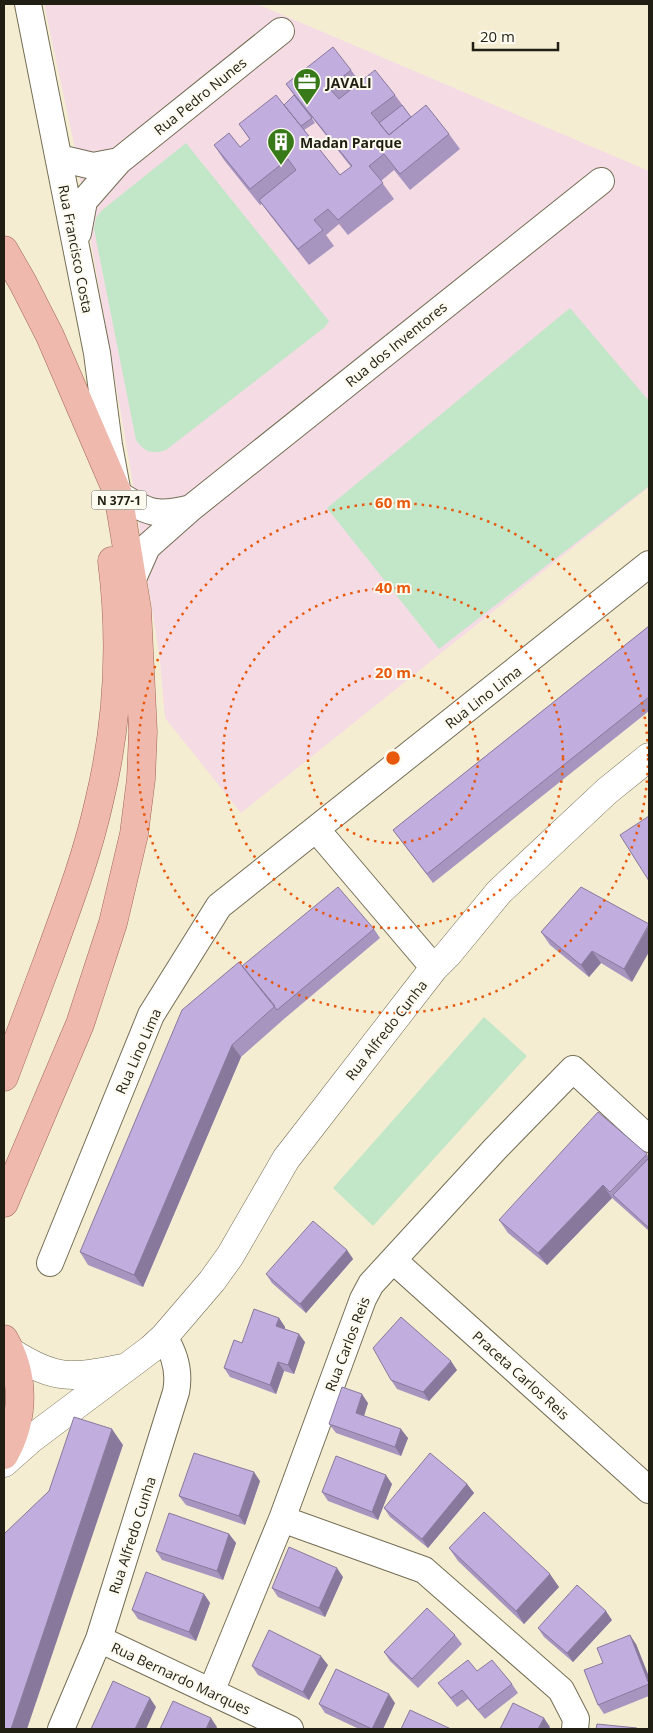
<svg xmlns="http://www.w3.org/2000/svg" width="653" height="1733" viewBox="0 0 653 1733" font-family="'Open Sans',sans-serif">
<style>
.commercial{fill:#f5dbe4}
.green{fill:#c2e6c8}
.lines{fill:none;stroke-linecap:round;stroke-linejoin:round}
.minor-casing{stroke:#746e55;stroke-width:28}
.tertiary-casing{stroke:#746e55;stroke-width:29}
.primary-casing{stroke:#a06554;stroke-width:29}
.minor{stroke:#fff;stroke-width:26}
.tertiary{stroke:#fff;stroke-width:28}
.primary{stroke:#efb9ad;stroke-width:28}
.wall{fill:#a795c0;fill-rule:evenodd}
.shaded-wall{fill:#88799c}
.building{fill:#c2addf;stroke:#88799c}
.ring{fill:none;stroke:#e8590c;stroke-width:2.5;stroke-dasharray:2.5 5}
.labels{text-anchor:middle;dominant-baseline:central;stroke-width:4;stroke-linejoin:round;paint-order:stroke}
.shield{fill:#fdfaef;stroke:#636056;stroke-width:1}
.shield-label{font-size:12px;font-weight:bold;fill:#211e14}
.poi-label{font-size:14px;font-weight:bold;fill:#211e14;stroke:#fdfaef;text-anchor:start}
.street-label{font-size:14px;fill:#211e14;stroke:#fdfaef}
.centre{fill:#e8590c;stroke:#fdfaef;stroke-width:2.5}
.ring-label{font-size:15px;text-anchor:middle;font-weight:bold;fill:#e8590c;stroke:#fdfaef;stroke-width:4;stroke-linejoin:round;paint-order:stroke}
</style>
<rect width="100%" height="100%" fill="#f5edd2"/>
<path class="commercial" d="M 44,4 L 257,4 L 649,171 L 649,487 L 241,813 L 165,718 L 160,661 L 129,460 L 74,144 Z"/>
<path class="green" d="M 186,143 L 329,321 L 325,327 L 166,450 C 151,455 145,452 136,440 L 94,229 L 96,218 L 101,211 Z
M 570,308 L 649,401 L 649,486 L 439,649 L 327,508 Z
M 484,1017 L 527,1056 L 373,1226 L 333,1188 Z"/>
<g class="lines">
<defs>
<path id="minor" d="M 28,4 L 97,353 L 109,445 L 118,494 C 148,513 156,517 191,508 L 147,547 L 132,581
M 59,158 L 93,166 L 119,161 L 84,201 L 78,233
M 119,161 L 281,31
M 191,508 L 601,181
M 316,829 L 434,968
M 393,1260 L 649,1490
M 50,1263 L 151,1015 L 219,906 L 649,564
M 282,1519 L 424,1570 L 561,1690 L 576,1719 L 575,1729
M 99,1639 L 290,1729
M 211,1692 L 282,1519 L 363,1299 L 371,1284 L 495,1149 L 573,1069 L 649,1139
M 61,1729 L 99,1639 L 176,1392 C 180,1372 175,1354 164,1337"/>
<path id="tertiary" d="M 11,1352 C 56,1381 72,1378 123,1368
M 4,1463 L 31,1439 L 151,1349 L 164,1337 L 212,1281 L 230,1256 L 286,1159 L 434,968 L 448,954 L 499,892 L 607,791 L 649,757"/>
<path id="primary" d="M 4,250 L 23,283 L 50,336 L 118,494 L 137,609 L 143,732 L 141,779 L 134,834 L 113,923 L 80,1024 L 4,1203
M 4,1077 C 19,1038 33,999 48,960 C 67,908 87,856 99,802 C 118,724 122,641 112,561
M 4,1339 C 25,1376 25,1418 4,1455"/>
</defs>
<use href="#minor" class="minor-casing"/>
<use href="#tertiary" class="tertiary-casing"/>
<use href="#primary" class="primary-casing"/>
<use href="#minor" class="minor"/>
<use href="#tertiary" class="tertiary"/>
<use href="#primary" class="primary"/>
</g>
<path class="wall" d="M 351,70 L 360,82 L 395,95 L 411,117 L 449,134 L 460,149 L 410,190 L 394,170 L 381,181 L 394,199 L 348,235 L 339,224 L 326,235 L 334,246 L 309,265 L 270,215 L 262,204 L 260,205 L 224,160 L 214,145 L 240,147 L 250,140 L 239,124 L 284,105 L 294,95 L 286,84 ZM 310,115 L 351,167 L 340,175 L 304,130 L 315,123 Z
M 649,626 L 649,711 L 433,883 L 393,830 Z
M 581,887 L 632,982 L 601,963 L 589,977 L 550,945 L 541,932 Z
M 374,929 L 380,938 L 284,1019 L 241,1057 L 143,1287 L 88,1265 L 80,1252 L 242,966 Z
M 647,1154 L 649,1158 L 649,1231 L 612,1198 L 547,1265 L 508,1233 L 499,1220 Z
M 347,1250 L 353,1259 L 306,1313 L 272,1283 L 266,1274 Z
M 279,1318 L 285,1327 L 285,1329 L 305,1342 L 294,1374 L 284,1371 L 276,1394 L 230,1377 L 224,1368 L 242,1343 Z
M 457,1370 L 429,1401 L 397,1389 L 391,1380 Z
M 368,1403 L 364,1416 L 408,1438 L 401,1456 L 336,1433 L 329,1424 Z
M 260,1481 L 245,1525 L 186,1505 L 179,1496 Z
M 392,1484 L 378,1520 L 328,1501 L 322,1492 Z
M 467,1484 L 474,1493 L 428,1548 L 390,1517 L 384,1508 Z
M 229,1534 L 236,1543 L 223,1580 L 162,1560 L 156,1551 Z
M 449,1548 L 559,1587 L 524,1624 L 458,1561 Z
M 343,1577 L 325,1617 L 278,1597 L 272,1588 Z
M 204,1594 L 210,1603 L 196,1641 L 138,1619 L 132,1610 Z
M 612,1620 L 573,1662 L 544,1637 L 538,1628 Z
M 455,1635 L 462,1644 L 418,1688 L 390,1661 L 384,1652 Z
M 636,1644 L 649,1677 L 649,1696 L 604,1714 L 598,1705 L 603,1663 Z
M 328,1665 L 309,1700 L 258,1675 L 252,1666 Z
M 477,1671 L 512,1684 L 518,1693 L 485,1719 L 468,1699 L 457,1707 L 438,1683 Z
M 395,1703 L 383,1729 L 359,1729 L 325,1713 L 319,1704 Z"/>
<path class="shaded-wall" d="M 649,925 L 649,952 L 632,982 L 624,969 Z
M 592,951 L 601,963 L 589,977 L 581,965 Z
M 232,1045 L 241,1057 L 143,1287 L 134,1275 Z
M 603,1185 L 612,1198 L 547,1265 L 538,1253 Z
M 347,1250 L 353,1259 L 306,1313 L 300,1304 Z
M 279,1318 L 285,1327 L 283,1335 L 276,1326 Z
M 299,1334 L 305,1342 L 294,1374 L 288,1365 Z
M 451,1361 L 457,1370 L 429,1401 L 423,1392 Z
M 278,1362 L 284,1371 L 276,1394 L 270,1385 Z
M 362,1394 L 368,1403 L 362,1422 L 356,1413 Z
M 112,1429 L 123,1445 L 27,1729 L 11,1729 Z
M 401,1429 L 408,1438 L 401,1456 L 395,1447 Z
M 254,1472 L 260,1481 L 245,1525 L 239,1516 Z
M 386,1475 L 392,1484 L 378,1520 L 372,1512 Z
M 467,1484 L 474,1493 L 428,1548 L 422,1539 Z
M 229,1534 L 236,1543 L 223,1580 L 217,1571 Z
M 337,1568 L 343,1577 L 325,1617 L 319,1608 Z
M 550,1574 L 559,1587 L 524,1624 L 516,1611 Z
M 204,1594 L 210,1603 L 196,1641 L 189,1632 Z
M 606,1611 L 612,1620 L 573,1662 L 567,1653 Z
M 630,1635 L 636,1644 L 649,1677 L 649,1683 Z
M 321,1656 L 328,1665 L 309,1700 L 303,1692 Z
M 389,1694 L 395,1703 L 383,1729 L 372,1729 Z
M 150,1698 L 156,1707 L 146,1729 L 135,1729 Z
M 211,1718 L 217,1727 L 216,1729 L 206,1729 Z
M 544,1718 L 550,1727 L 549,1729 L 538,1729 Z"/>
<path class="building" d="M 333,47 L 351,70 L 329,88 L 339,99 L 375,70 L 395,95 L 371,113 L 389,135 L 426,105 L 449,134 L 400,174 L 384,154 L 369,166 L 383,183 L 338,220 L 328,209 L 314,220 L 323,230 L 298,249 L 259,200 L 296,170 L 288,159 L 250,189 L 214,145 L 229,133 L 240,147 L 250,139 L 239,124 L 276,95 L 340,175 L 352,166 L 286,84 Z
M 294,95 L 312,118 L 301,126 L 284,105 Z
M 402,105 L 411,117 L 389,135 L 379,123 Z
M 649,626 L 649,697 L 427,874 L 393,830 Z
M 649,816 L 649,881 L 620,835 Z
M 338,887 L 374,929 L 277,1010 L 242,966 Z
M 581,887 L 649,924 L 624,969 L 592,951 L 581,965 L 541,932 Z
M 239,962 L 275,1006 L 232,1045 L 134,1275 L 80,1252 L 182,1010 Z
M 598,1112 L 647,1154 L 610,1192 L 603,1185 L 538,1253 L 499,1220 Z
M 649,1158 L 649,1228 L 613,1195 Z
M 313,1221 L 347,1250 L 300,1304 L 266,1274 Z
M 254,1309 L 279,1318 L 276,1326 L 299,1334 L 288,1365 L 278,1362 L 270,1385 L 224,1368 L 234,1340 L 242,1343 Z
M 401,1317 L 451,1361 L 423,1392 L 391,1380 L 373,1348 Z
M 342,1387 L 362,1394 L 356,1413 L 401,1429 L 395,1447 L 329,1424 Z
M 74,1417 L 112,1429 L 11,1729 L 4,1729 L 4,1534 L 49,1491 Z
M 194,1453 L 254,1472 L 239,1516 L 179,1496 Z
M 430,1453 L 467,1484 L 422,1539 L 384,1508 Z
M 336,1456 L 386,1475 L 372,1512 L 322,1492 Z
M 484,1512 L 550,1574 L 516,1611 L 449,1548 Z
M 169,1513 L 229,1534 L 217,1571 L 156,1551 Z
M 289,1547 L 337,1568 L 319,1608 L 272,1588 Z
M 146,1572 L 204,1594 L 189,1632 L 132,1610 Z
M 577,1585 L 606,1611 L 567,1653 L 538,1628 Z
M 427,1608 L 455,1635 L 412,1679 L 384,1652 Z
M 269,1630 L 321,1656 L 303,1692 L 252,1666 Z
M 630,1635 L 649,1684 L 598,1705 L 584,1670 L 603,1663 L 597,1648 Z
M 468,1660 L 477,1671 L 492,1660 L 512,1684 L 478,1710 L 462,1690 L 451,1698 L 438,1683 Z
M 336,1669 L 389,1694 L 372,1729 L 319,1704 Z
M 113,1681 L 150,1698 L 135,1729 L 91,1729 Z
M 173,1701 L 211,1718 L 206,1729 L 160,1729 Z
M 513,1703 L 544,1718 L 538,1729 L 500,1729 Z
M 410,1710 L 451,1729 L 401,1729 Z
M 597,1724 L 637,1728 L 636,1729 L 596,1729 Z"/>
<g class="ring">
<circle cx="393" cy="758" r="85"/>
<circle cx="393" cy="758" r="170"/>
<circle cx="393" cy="758" r="255"/>
</g>
<defs>
<symbol id="office-pin" viewBox="-11 -11 22 30"><path d="M0 17L-7.5 6A9.5 9.5 0 1 1 7.5 6Z" fill="#387919" stroke="#fdfaef"/><path d="M-6-3h4V-5.5h4V-3h4V5H-6ZM-1-4.5V-3h2v-1.5ZM-6 0V1H6V0Z" fill="#fff"/></symbol>
<symbol id="building-pin" viewBox="-11 -11 22 30"><path d="M0 17L-7.5 6A9.5 9.5 0 1 1 7.5 6Z" fill="#387919" stroke="#fdfaef"/><path d="M-4-6H4V6H1V3H-1V6H-4ZM-2.5-4.3h1.7v1.8h-1.7ZM.8-4.3h1.7v1.8H.8ZM-2.5-1h1.7V.8h-1.7ZM.8-1h1.7V.8H.8Z" fill="#fff"/></symbol>
</defs>
<g fill-rule="evenodd">
<use href="#office-pin" x="291" y="66" width="32" height="43"/>
<use href="#building-pin" x="265" y="126" width="32" height="43"/>
</g>
<g class="labels">
<rect class="shield" x="91.5" y="490.5" width="55" height="19" rx="4"/>
<g class="shield-label">
<text x="119" y="500">N 377-1</text>
</g>
<g class="poi-label">
<text x="326" y="82">JAVALI</text>
<text x="300" y="142">Madan Parque</text>
</g>
<g class="street-label">
<text transform="translate(200 96) rotate(-39)">Rua Pedro Nunes</text>
<text transform="translate(76 249) rotate(79)">Rua Francisco Costa</text>
<text transform="translate(396 344) rotate(-39)">Rua dos Inventores</text>
<text transform="translate(483 697) rotate(-38)">Rua Lino Lima</text>
<text transform="translate(386 1030) rotate(-52)">Rua Alfredo Cunha</text>
<text transform="translate(138 1051) rotate(-66)">Rua Lino Lima</text>
<text transform="translate(347 1344) rotate(-69)">Rua Carlos Reis</text>
<text transform="translate(521 1375) rotate(42)">Praceta Carlos Reis</text>
<text transform="translate(132 1535) rotate(-72)">Rua Alfredo Cunha</text>
<text transform="translate(181 1678) rotate(25)">Rua Bernardo Marques</text>
</g>
</g>
<circle cx="393" cy="758" r="8" class="centre"/>
<g class="ring-label">
<text x="393" y="508">60 m</text>
<text x="393" y="593">40 m</text>
<text x="393" y="678">20 m</text>
</g>
<rect width="653" height="1733" fill="none" stroke="#211e14" stroke-width="10"/>
<path d="M473 42v8h85v-8" fill="none" stroke="#211e14" stroke-width="2.5"/>
<text x="480" y="42" font-size="15" fill="#211e14" stroke="#fdfaef" stroke-width="4" paint-order="stroke">20 m</text>
</svg>
